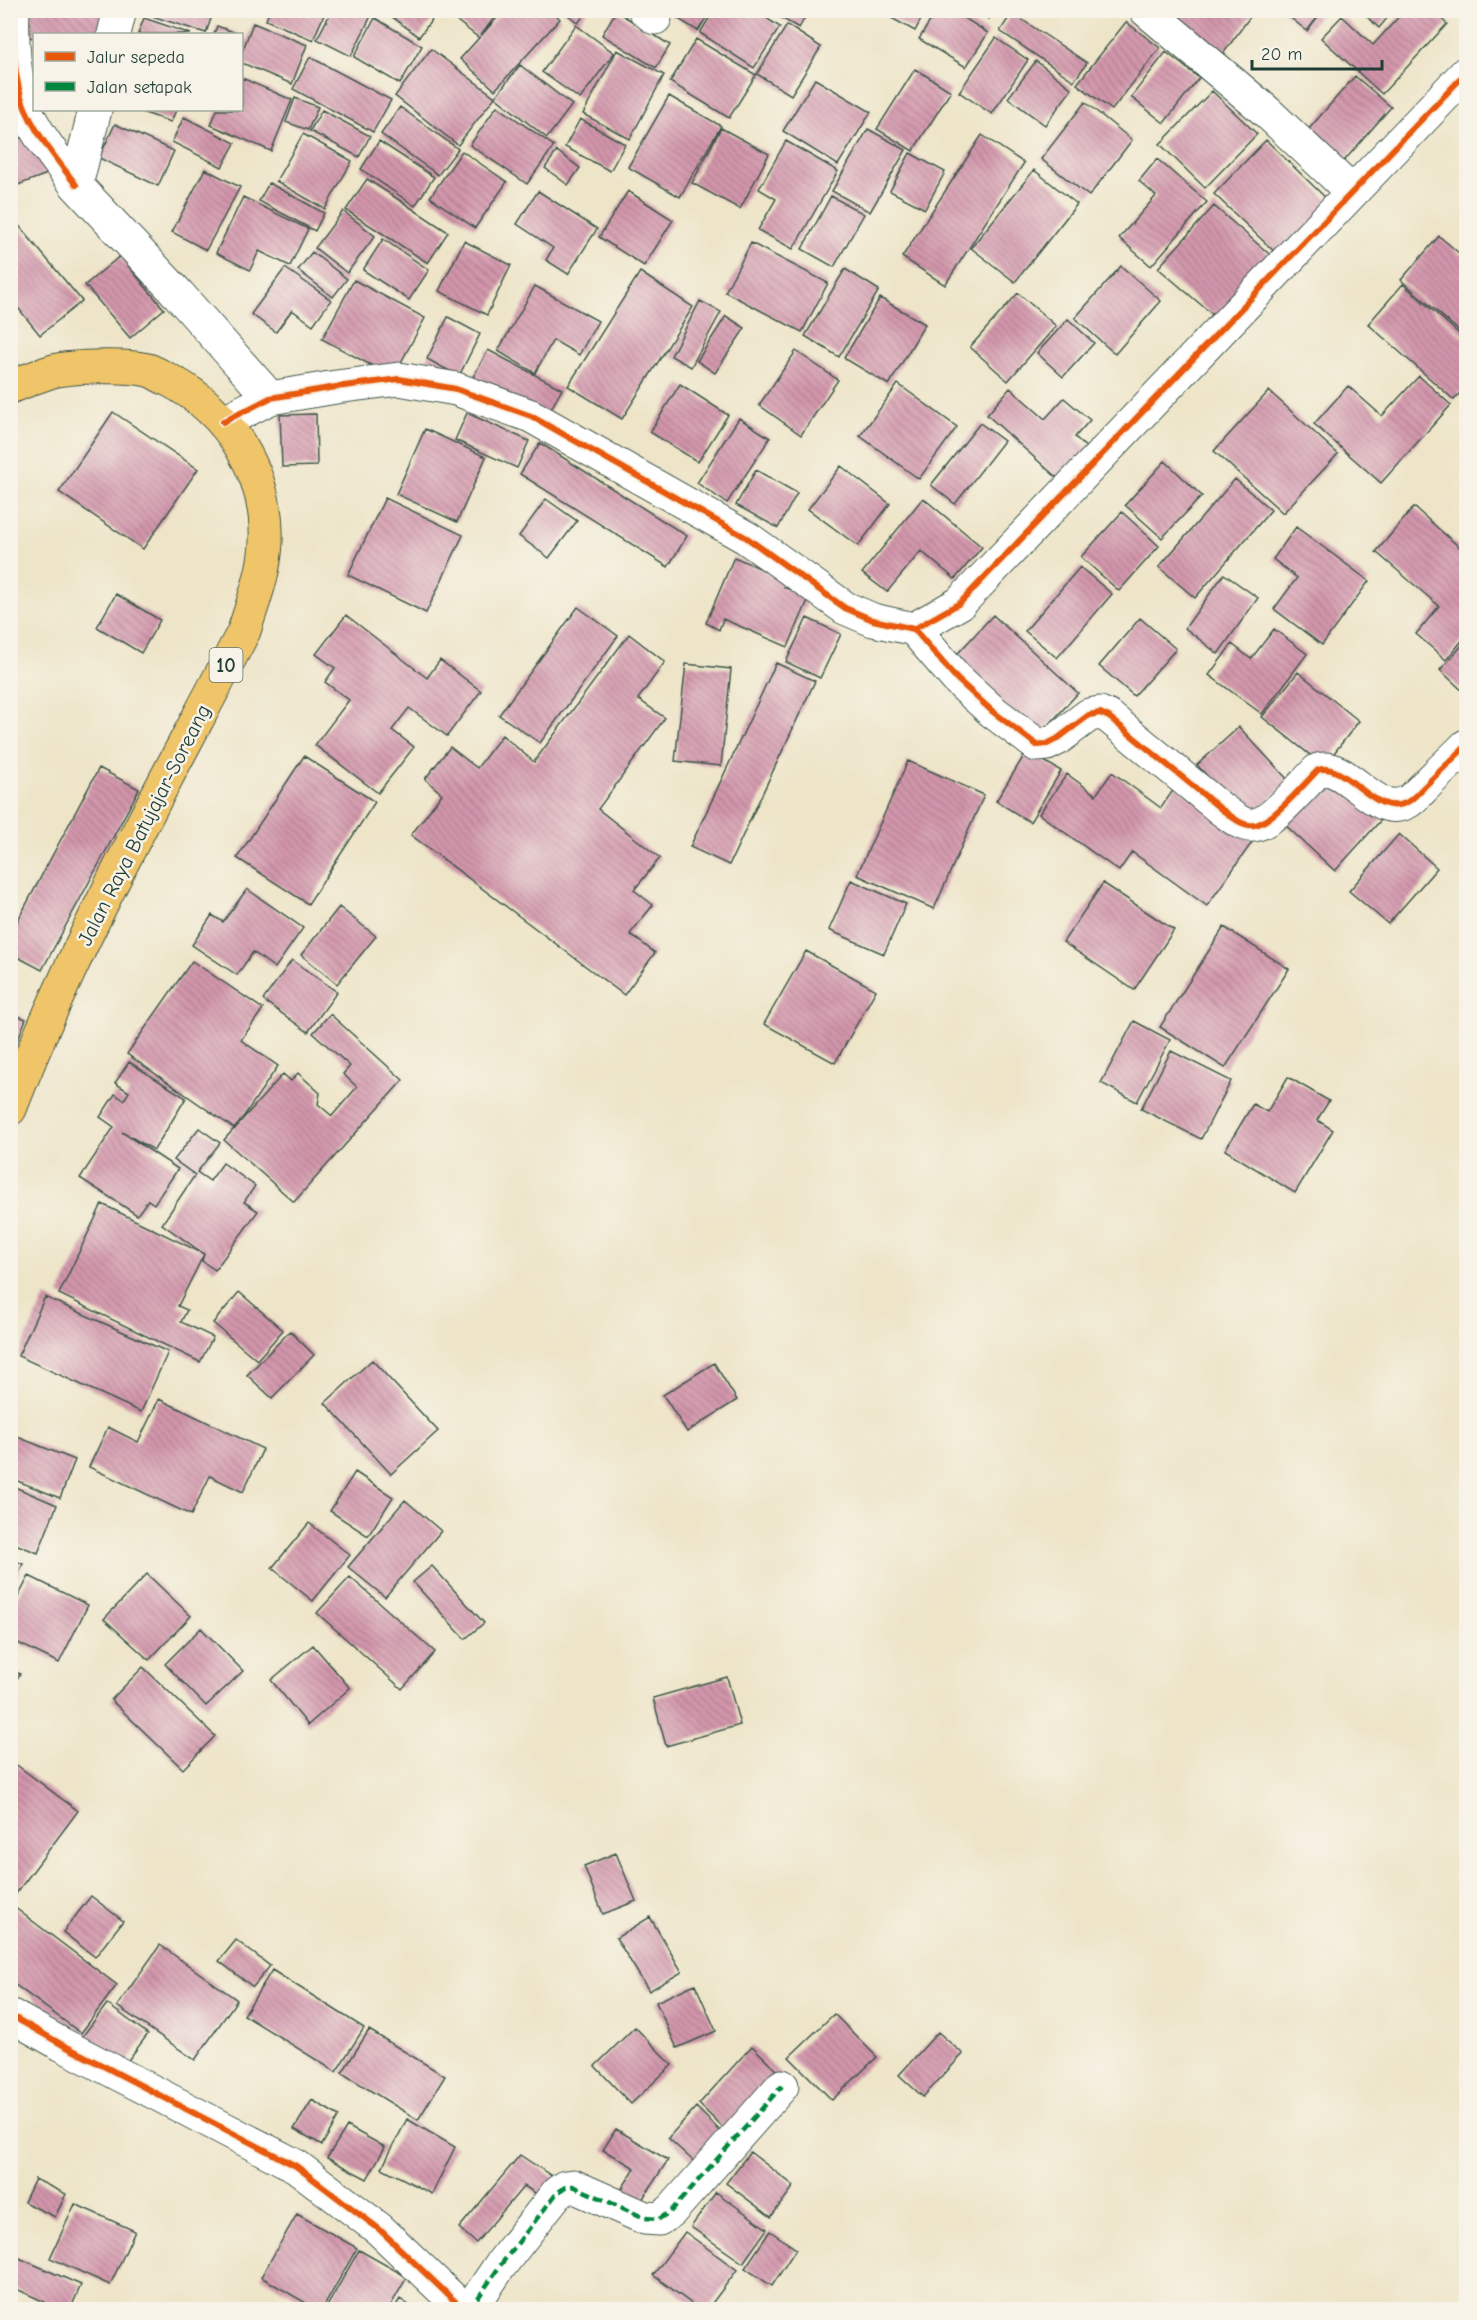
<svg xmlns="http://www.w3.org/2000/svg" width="1477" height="2320" viewBox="0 0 1477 2320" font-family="'Comic Neue',sans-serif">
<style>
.building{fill:url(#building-back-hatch)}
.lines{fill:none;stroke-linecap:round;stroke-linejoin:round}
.minor-casing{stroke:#3e564a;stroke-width:35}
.trunk-casing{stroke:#3e564a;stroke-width:35}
.minor{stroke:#fff;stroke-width:33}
.trunk{stroke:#f0c469;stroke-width:33}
.quiet{stroke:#00873e;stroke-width:4.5;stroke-dasharray:9 4.5;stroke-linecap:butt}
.cycleway-casing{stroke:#f7f3e8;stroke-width:10}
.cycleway{stroke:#e8590c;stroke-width:6}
.labels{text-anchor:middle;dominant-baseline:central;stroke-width:5;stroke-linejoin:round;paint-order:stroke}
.shield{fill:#f7f3e8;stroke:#60746a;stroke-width:1.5}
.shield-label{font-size:20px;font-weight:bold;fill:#1f3d34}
.street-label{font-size:21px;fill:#1f3d34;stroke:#f7f3e8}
</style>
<defs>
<pattern id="building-back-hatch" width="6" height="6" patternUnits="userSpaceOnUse" patternTransform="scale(1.5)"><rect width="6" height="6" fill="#d396ac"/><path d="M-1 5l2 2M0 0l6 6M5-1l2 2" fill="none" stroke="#ab7c8d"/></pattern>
</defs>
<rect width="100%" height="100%" fill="#f7f3e8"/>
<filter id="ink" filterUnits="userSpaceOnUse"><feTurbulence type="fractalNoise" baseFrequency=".0167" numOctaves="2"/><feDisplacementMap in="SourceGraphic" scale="12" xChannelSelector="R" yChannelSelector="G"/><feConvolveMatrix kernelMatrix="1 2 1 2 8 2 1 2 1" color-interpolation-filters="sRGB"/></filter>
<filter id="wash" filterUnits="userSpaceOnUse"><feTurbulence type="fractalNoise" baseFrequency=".008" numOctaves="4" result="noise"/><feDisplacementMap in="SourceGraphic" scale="24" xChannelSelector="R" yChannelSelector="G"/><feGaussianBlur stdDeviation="1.35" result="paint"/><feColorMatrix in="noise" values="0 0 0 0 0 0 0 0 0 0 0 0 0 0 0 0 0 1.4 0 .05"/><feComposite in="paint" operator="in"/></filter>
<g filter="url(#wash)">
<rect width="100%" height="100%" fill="#eee5c9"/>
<g id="blocks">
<path class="building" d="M 29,10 L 116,10 L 112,34 L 34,34 L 34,38 L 24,36 Z
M 146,10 L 214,10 L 206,33 L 145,14 Z
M 270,10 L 326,10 L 313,40 L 266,20 Z
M 332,10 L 369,10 L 373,12 L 351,56 L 317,39 Z
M 383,10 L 439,10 L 419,37 Z
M 443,10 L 500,10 L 479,38 Z
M 504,10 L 551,10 L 560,19 L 495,90 L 460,59 Z
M 562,10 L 588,10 L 578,23 Z
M 664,10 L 711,10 L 698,31 Z
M 714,10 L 754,10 L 780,27 L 754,68 L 700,33 Z
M 767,10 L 809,10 L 799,28 Z
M 877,10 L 926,10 L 915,31 Z
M 937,10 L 952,10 L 988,33 L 966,67 L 919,39 Z
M 975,10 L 994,10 L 989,19 Z
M 1187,10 L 1255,10 L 1220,58 L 1175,25 Z
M 1281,10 L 1323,10 L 1307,31 Z
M 1360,10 L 1394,10 L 1379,28 Z
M 1405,10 L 1432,10 L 1447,24 L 1382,94 L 1321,38 L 1342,16 L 1373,45 Z
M 616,11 L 670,45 L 656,68 L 602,35 Z
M 1012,13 L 1087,63 L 1074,81 L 1000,31 Z
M 144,18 L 191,34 L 138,34 Z
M 375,18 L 422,46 L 400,84 L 354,57 Z
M 1126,22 L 1160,48 L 1112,110 L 1077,84 Z
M 253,23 L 307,45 L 292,84 L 242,63 L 242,52 Z
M 576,25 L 614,53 L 580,99 L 542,72 Z
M 787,25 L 821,47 L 791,95 L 757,74 Z
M 217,26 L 239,34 L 214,34 Z
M 996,38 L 1028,60 L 992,114 L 959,92 Z
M 696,39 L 756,75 L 729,118 L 670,82 Z
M 431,49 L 495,97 L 458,145 L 395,96 Z
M 617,50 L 664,75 L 630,139 L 583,114 Z
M 1166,52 L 1199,78 L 1164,123 L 1131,97 Z
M 310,57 L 391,100 L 373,132 L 293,89 Z
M 1036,61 L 1072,89 L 1045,125 L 1008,98 Z
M 520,65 L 572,105 L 547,138 L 495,97 Z
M 915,69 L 951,91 L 913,151 L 877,129 Z
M 1355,76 L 1391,107 L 1337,169 L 1301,138 Z
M 242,78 L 292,100 L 271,151 L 211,125 L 217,110 L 242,110 Z
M 815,79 L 871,112 L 838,165 L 783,131 Z
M 1212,91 L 1257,134 L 1205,188 L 1160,144 Z
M 669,96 L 721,126 L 680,197 L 628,167 Z
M 295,98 L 318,107 L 308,130 L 286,122 Z
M 1085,102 L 1132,140 L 1089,196 L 1041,159 Z
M 497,106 L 554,146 L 527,184 L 470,145 Z
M 400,107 L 458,149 L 438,175 L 381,134 Z
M 136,110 L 176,110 L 171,122 Z
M 322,110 L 370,136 L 359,157 L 310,131 Z
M 184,117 L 235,143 L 222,167 L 172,142 Z
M 580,119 L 625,144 L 610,171 L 565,147 Z
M 115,124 L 174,151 L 158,186 L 99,158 Z
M 721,128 L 769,154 L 740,209 L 692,183 Z
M 868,129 L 906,150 L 870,212 L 832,191 Z
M 30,134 L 47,174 L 10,188 L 10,142 Z
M 303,134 L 352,161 L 325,209 L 276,181 Z
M 982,135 L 1024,163 L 945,285 L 902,257 Z
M 1266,140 L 1332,204 L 1280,257 L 1214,194 Z
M 379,141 L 434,177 L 415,206 L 361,169 Z
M 786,141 L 838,171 L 793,249 L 758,230 L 776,199 L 759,189 Z
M 462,151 L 507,182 L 475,228 L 430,197 Z
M 557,151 L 580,168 L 568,185 L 545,168 Z
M 910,153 L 945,172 L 925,209 L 890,191 Z
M 1157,159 L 1207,202 L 1151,266 L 1119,238 L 1156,196 L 1139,181 Z
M 205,169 L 240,187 L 206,250 L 172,232 Z
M 1034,170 L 1077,204 L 1015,282 L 971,248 Z
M 367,179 L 448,232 L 428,263 L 346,210 Z
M 269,183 L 324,213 L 315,231 L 259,201 Z
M 538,191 L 597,229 L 568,274 L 546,260 L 553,248 L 517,224 Z
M 628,191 L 673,220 L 644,266 L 599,237 Z
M 831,196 L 864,214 L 834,267 L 802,249 Z
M 243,197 L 308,229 L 290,266 L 259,251 L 250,270 L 216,253 Z
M 1214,206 L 1275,259 L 1220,321 L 1158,268 Z
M 343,211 L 375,236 L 347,273 L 315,248 Z
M 10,215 L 82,301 L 40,335 L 10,298 Z
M 1439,236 L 1466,259 L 1466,337 L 1401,280 Z
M 383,239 L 429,270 L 409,300 L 363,270 Z
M 464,241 L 511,265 L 487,315 L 439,291 Z
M 751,243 L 828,283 L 802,332 L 725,292 Z
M 312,252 L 347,279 L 333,297 L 298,270 Z
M 120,256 L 164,309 L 130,338 L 85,285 Z
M 1121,266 L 1161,301 L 1115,354 L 1075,318 Z
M 285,268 L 331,300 L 313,325 L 292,310 L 276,332 L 251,314 Z
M 845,269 L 879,290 L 839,357 L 805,336 Z
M 640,272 L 693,307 L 622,419 L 568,386 Z
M 354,280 L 425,318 L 393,377 L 322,339 Z
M 1403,284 L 1466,340 L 1466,386 L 1454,400 L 1368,324 Z
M 535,286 L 598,321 L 579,355 L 553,340 L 535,373 L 498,351 Z
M 1018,293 L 1056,326 L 1008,381 L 970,347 Z
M 880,298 L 925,324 L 889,385 L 844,358 Z
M 700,301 L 721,312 L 691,367 L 671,356 Z
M 726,316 L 745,328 L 715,373 L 697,361 Z
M 448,317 L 480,334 L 459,376 L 427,359 Z
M 1068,319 L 1094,343 L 1063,377 L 1037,353 Z
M 488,350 L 562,389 L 546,418 L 472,379 Z
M 796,351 L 838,380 L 801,435 L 759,405 Z
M 1419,376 L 1451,405 L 1381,483 L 1314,424 L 1348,386 L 1382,416 Z
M 680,384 L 728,415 L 698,462 L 650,432 Z
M 898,384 L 957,427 L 919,479 L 860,436 Z
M 1010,388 L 1045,419 L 1064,398 L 1090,420 L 1075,437 L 1093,454 L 1065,485 L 987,415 Z
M 1269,391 L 1338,454 L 1283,513 L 1214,451 Z
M 113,412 L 198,469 L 143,549 L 59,492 Z
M 467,413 L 529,441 L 517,468 L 455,440 Z
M 316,414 L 317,466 L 282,467 L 280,415 Z
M 739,418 L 770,438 L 727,503 L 697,483 Z
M 980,423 L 1004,441 L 955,504 L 931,485 Z
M 425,429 L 486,457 L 457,522 L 396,494 Z
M 540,443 L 687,536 L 668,567 L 520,474 Z
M 1165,461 L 1202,496 L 1162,538 L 1125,505 Z
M 841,466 L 890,504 L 858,546 L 808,509 Z
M 756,470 L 797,493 L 778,528 L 736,505 Z
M 1235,479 L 1271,510 L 1195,598 L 1159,567 Z
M 385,498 L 463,535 L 426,613 L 348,575 Z
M 923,498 L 982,547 L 955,579 L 921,551 L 887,592 L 862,573 Z
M 546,499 L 577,521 L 549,558 L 519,536 Z
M 1414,507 L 1466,553 L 1466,636 L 1446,660 L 1416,634 L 1439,606 L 1376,552 Z
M 1122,512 L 1159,546 L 1119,591 L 1081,557 Z
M 1296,527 L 1369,581 L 1322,645 L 1274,609 L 1297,578 L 1273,559 Z
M 734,557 L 787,580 L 784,587 L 809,598 L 788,647 L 723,619 L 719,630 L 706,623 Z
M 1080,567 L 1112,594 L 1057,658 L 1025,631 Z
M 1224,574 L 1258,598 L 1218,654 L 1185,628 Z
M 116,594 L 160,620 L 141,653 L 97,627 Z
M 578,607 L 618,636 L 540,743 L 499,715 Z
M 346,615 L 427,678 L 440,660 L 481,691 L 447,736 L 409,708 L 392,730 L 414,747 L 378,793 L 315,745 L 349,700 L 325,682 L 335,668 L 316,654 Z
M 993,615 L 1078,693 L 1036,739 L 951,661 Z
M 807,618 L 841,634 L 820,678 L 786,662 Z
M 1140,618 L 1176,649 L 1134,696 L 1099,666 Z
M 1274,629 L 1307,654 L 1262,714 L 1209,675 L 1232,644 L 1251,659 Z
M 629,634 L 665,662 L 638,699 L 665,718 L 598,809 L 660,858 L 634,890 L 653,905 L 630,934 L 655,953 L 624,995 L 411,835 L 442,794 L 425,779 L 450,747 L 477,768 L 502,735 L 534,762 Z
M 1466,641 L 1466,694 L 1440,670 Z
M 776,663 L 815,681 L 729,865 L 690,847 Z
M 686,664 L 731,669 L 721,766 L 675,761 Z
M 1298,672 L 1359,721 L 1324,766 L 1262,717 Z
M 1239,727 L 1289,781 L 1248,819 L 1197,765 Z
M 1027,751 L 1061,771 L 1030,822 L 996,801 Z
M 304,756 L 375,802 L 308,904 L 237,858 Z
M 908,761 L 984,795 L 934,909 L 857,875 Z
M 99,768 L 139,789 L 42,970 L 10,953 L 10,935 Z
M 1112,772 L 1161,808 L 1176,786 L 1253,841 L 1207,906 L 1132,852 L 1119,871 L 1039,814 L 1067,774 L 1096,795 Z
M 1328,773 L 1381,820 L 1335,871 L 1283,823 Z
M 1399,834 L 1437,868 L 1388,924 L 1349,891 Z
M 851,880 L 906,904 L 884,954 L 829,930 Z
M 1103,883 L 1174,930 L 1134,990 L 1063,942 Z
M 247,889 L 303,928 L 275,968 L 253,952 L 237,975 L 192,945 L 212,915 L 223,922 Z
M 339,907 L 376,936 L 337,984 L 301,955 Z
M 1224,927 L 1289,969 L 1225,1068 L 1160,1027 Z
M 806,951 L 876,990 L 835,1063 L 764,1024 Z
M 292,960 L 337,992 L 308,1032 L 263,1000 Z
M 192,961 L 263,1009 L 241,1040 L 278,1066 L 235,1129 L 127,1054 Z
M 10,1013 L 26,1019 L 11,1056 L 10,1056 Z
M 330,1014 L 403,1080 L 294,1202 L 224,1140 L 283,1074 L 291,1081 L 298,1073 L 320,1093 L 318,1104 L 332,1116 L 357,1087 L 343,1074 L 350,1066 L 313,1033 Z
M 1134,1021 L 1170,1040 L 1137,1102 L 1101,1083 Z
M 1171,1051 L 1231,1081 L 1201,1139 L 1141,1109 Z
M 129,1062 L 186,1098 L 154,1150 L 122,1132 L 178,1169 L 154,1204 L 148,1200 L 137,1215 L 80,1178 L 114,1127 L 100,1117 L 115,1094 L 124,1100 L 129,1092 L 115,1083 Z
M 1288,1077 L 1329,1101 L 1317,1120 L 1333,1130 L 1295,1193 L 1225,1150 L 1253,1104 L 1267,1112 Z
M 199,1128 L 220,1143 L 197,1172 L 210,1181 L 223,1163 L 255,1186 L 244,1202 L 258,1211 L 215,1270 L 202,1261 L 204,1254 L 162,1224 L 195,1175 L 174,1160 Z
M 102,1204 L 204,1254 L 178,1306 L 187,1310 L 181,1322 L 213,1337 L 200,1362 L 59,1294 Z
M 239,1292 L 283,1330 L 257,1360 L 213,1323 Z
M 45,1297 L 168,1352 L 141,1412 L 18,1356 Z
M 290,1331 L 314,1355 L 272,1398 L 247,1375 Z
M 372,1360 L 438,1431 L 391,1474 L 325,1403 Z
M 714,1363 L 737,1400 L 687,1432 L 663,1395 Z
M 159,1399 L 263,1449 L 243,1492 L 210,1476 L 191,1515 L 89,1467 L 108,1427 L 138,1442 Z
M 10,1434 L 75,1460 L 60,1498 L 10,1478 Z
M 355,1472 L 393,1497 L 368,1536 L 330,1511 Z
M 10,1485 L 57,1505 L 38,1553 L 10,1542 Z
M 405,1500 L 441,1531 L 385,1597 L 348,1567 Z
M 309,1523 L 350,1555 L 313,1601 L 272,1568 Z
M 10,1559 L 23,1564 L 10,1591 Z
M 432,1566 L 484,1623 L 465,1639 L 413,1582 Z
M 147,1574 L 191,1616 L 149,1660 L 104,1619 Z
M 29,1576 L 88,1605 L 59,1663 L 10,1639 L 10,1613 Z
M 350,1577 L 435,1652 L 402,1689 L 317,1613 Z
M 201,1628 L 243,1671 L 206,1706 L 165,1664 Z
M 313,1645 L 350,1688 L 308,1725 L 271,1680 Z
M 143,1667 L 215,1736 L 183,1769 L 111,1700 Z
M 10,1669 L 20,1674 L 10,1690 Z
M 727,1677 L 740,1725 L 666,1746 L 653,1698 Z
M 10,1760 L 78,1811 L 12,1899 L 10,1898 Z
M 616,1853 L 636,1901 L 603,1914 L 584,1866 Z
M 91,1896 L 123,1921 L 95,1957 L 63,1932 Z
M 10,1904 L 117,1985 L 81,2033 L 10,1981 Z
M 650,1917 L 682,1972 L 649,1991 L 616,1938 Z
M 236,1940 L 270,1966 L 253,1987 L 219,1961 Z
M 160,1945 L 237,2000 L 195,2060 L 117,2006 Z
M 272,1970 L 364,2028 L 336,2072 L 244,2015 Z
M 695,1984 L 716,2031 L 677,2048 L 656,2002 Z
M 107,2004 L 148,2034 L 123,2067 L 82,2037 Z
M 834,2014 L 877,2057 L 832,2100 L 789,2057 Z
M 635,2027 L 672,2065 L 631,2104 L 595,2066 Z
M 369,2030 L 445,2076 L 418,2120 L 342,2073 Z
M 938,2032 L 963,2054 L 923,2097 L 899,2075 Z
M 752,2046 L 784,2077 L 730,2135 L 699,2104 Z
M 312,2100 L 339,2116 L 322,2145 L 294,2129 Z
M 696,2107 L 729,2140 L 701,2168 L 668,2138 Z
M 407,2119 L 455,2147 L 432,2194 L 382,2168 Z
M 347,2126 L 385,2147 L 367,2179 L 327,2158 Z
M 616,2129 L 668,2160 L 638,2206 L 618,2195 L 635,2168 L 603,2150 Z
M 750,2152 L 794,2186 L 771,2217 L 726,2183 Z
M 520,2155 L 562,2183 L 548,2201 L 524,2186 L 476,2243 L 459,2228 Z
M 35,2179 L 66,2194 L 55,2217 L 24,2202 Z
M 716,2192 L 767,2229 L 743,2263 L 691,2227 Z
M 75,2204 L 135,2231 L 110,2285 L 50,2258 Z
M 297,2214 L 357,2248 L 322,2310 L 318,2310 L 261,2277 Z
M 770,2231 L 796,2249 L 772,2286 L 745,2268 Z
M 685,2232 L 737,2270 L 707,2310 L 700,2310 L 653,2275 Z
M 359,2250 L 407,2277 L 388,2310 L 325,2310 Z
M 10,2254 L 81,2285 L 70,2310 L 62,2310 L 10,2286 Z
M 400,2299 L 416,2310 L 393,2310 Z"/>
</g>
</g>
<g filter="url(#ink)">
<use href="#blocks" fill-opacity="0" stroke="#3e564a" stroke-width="1.5"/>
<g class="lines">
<defs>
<path id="minor" d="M 13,10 C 12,37 13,64 19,89 C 26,123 56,158 76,185
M 645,10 L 655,18
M 1146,10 L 1267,112 L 1352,192
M 114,34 L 120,10
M 95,110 L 76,185 L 179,295 L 270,398
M 223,422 L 270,398 L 336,387 L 399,379 L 456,389 L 531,416 L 747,538 L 845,608 L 873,620 L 914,629 L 957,679 L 992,711 L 1037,745 L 1047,744 L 1057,739 L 1089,715 L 1100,713 L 1109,717 L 1221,809 C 1230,815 1242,827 1254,825 C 1272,823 1304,784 1318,770 C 1348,761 1376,822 1409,801 C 1415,797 1421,790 1426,785 C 1439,772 1453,759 1466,746
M 914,629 L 960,603 L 1466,73
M 10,2015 L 61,2044 L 296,2166 L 379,2229 L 464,2310
M 470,2310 L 499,2267 L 557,2193 L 565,2187 L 573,2186 L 645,2218 L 659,2219 L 671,2211 L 782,2086"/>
<path id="trunk" d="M 10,387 C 24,382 39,375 53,371 C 74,366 128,365 148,370 C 155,372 162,377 169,380 C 229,411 269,474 266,542 C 265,572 253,602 244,631 C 162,788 74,943 10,1109"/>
</defs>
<use href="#minor" class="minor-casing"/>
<use href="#trunk" class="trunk-casing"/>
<use href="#minor" class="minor"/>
<use href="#trunk" class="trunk"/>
<path class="quiet" d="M 470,2310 L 499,2267 L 557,2193 L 565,2187 L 573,2186 L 645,2218 L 659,2219 L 671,2211 L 782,2086"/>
<defs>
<path id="cycleway" d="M 13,10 C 12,37 13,64 19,89 C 26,123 56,158 76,185
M 223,422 L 270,398 L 336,387 L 399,379 L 456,389 L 531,416 L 747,538 L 845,608 L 873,620 L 914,629 L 957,679 L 992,711 L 1037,745 L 1047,744 L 1057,739 L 1089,715 L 1100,713 L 1109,717 L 1221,809 C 1230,815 1242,827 1254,825 C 1272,823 1304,784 1318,770 C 1348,761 1376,822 1409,801 C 1415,797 1421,790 1426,785 C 1439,772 1453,759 1466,746
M 914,629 L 960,603 L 1466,73
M 10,2015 L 61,2044 L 296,2166 L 379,2229 L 464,2310"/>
</defs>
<use href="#cycleway" class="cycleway-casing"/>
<use href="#cycleway" class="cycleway"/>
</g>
</g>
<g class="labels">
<rect class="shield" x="209.5" y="648" width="33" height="34" rx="4.5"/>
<g class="shield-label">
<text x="226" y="665">10</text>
</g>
<g class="street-label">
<text transform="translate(144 825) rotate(-63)">Jalan Raya Batujajar-Soreang</text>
</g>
</g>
<rect width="1477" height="2320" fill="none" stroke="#f7f3e8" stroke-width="36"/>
<rect x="33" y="33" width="210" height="78" fill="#f7f3e8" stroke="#a1aaa0" stroke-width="1.5"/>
<rect x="45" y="52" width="30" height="9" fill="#e8590c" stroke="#a1aaa0" stroke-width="1.5"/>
<text x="87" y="63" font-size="18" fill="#1f3d34">Jalur sepeda</text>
<rect x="45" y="82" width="30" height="9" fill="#00873e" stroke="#a1aaa0" stroke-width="1.5"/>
<text x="87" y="93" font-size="18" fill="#1f3d34">Jalan setapak</text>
<path d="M1252 60v9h130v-9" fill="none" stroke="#1f3d34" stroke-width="3"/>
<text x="1261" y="60" font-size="18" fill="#1f3d34" stroke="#f7f3e8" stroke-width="4.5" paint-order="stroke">20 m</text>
</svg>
